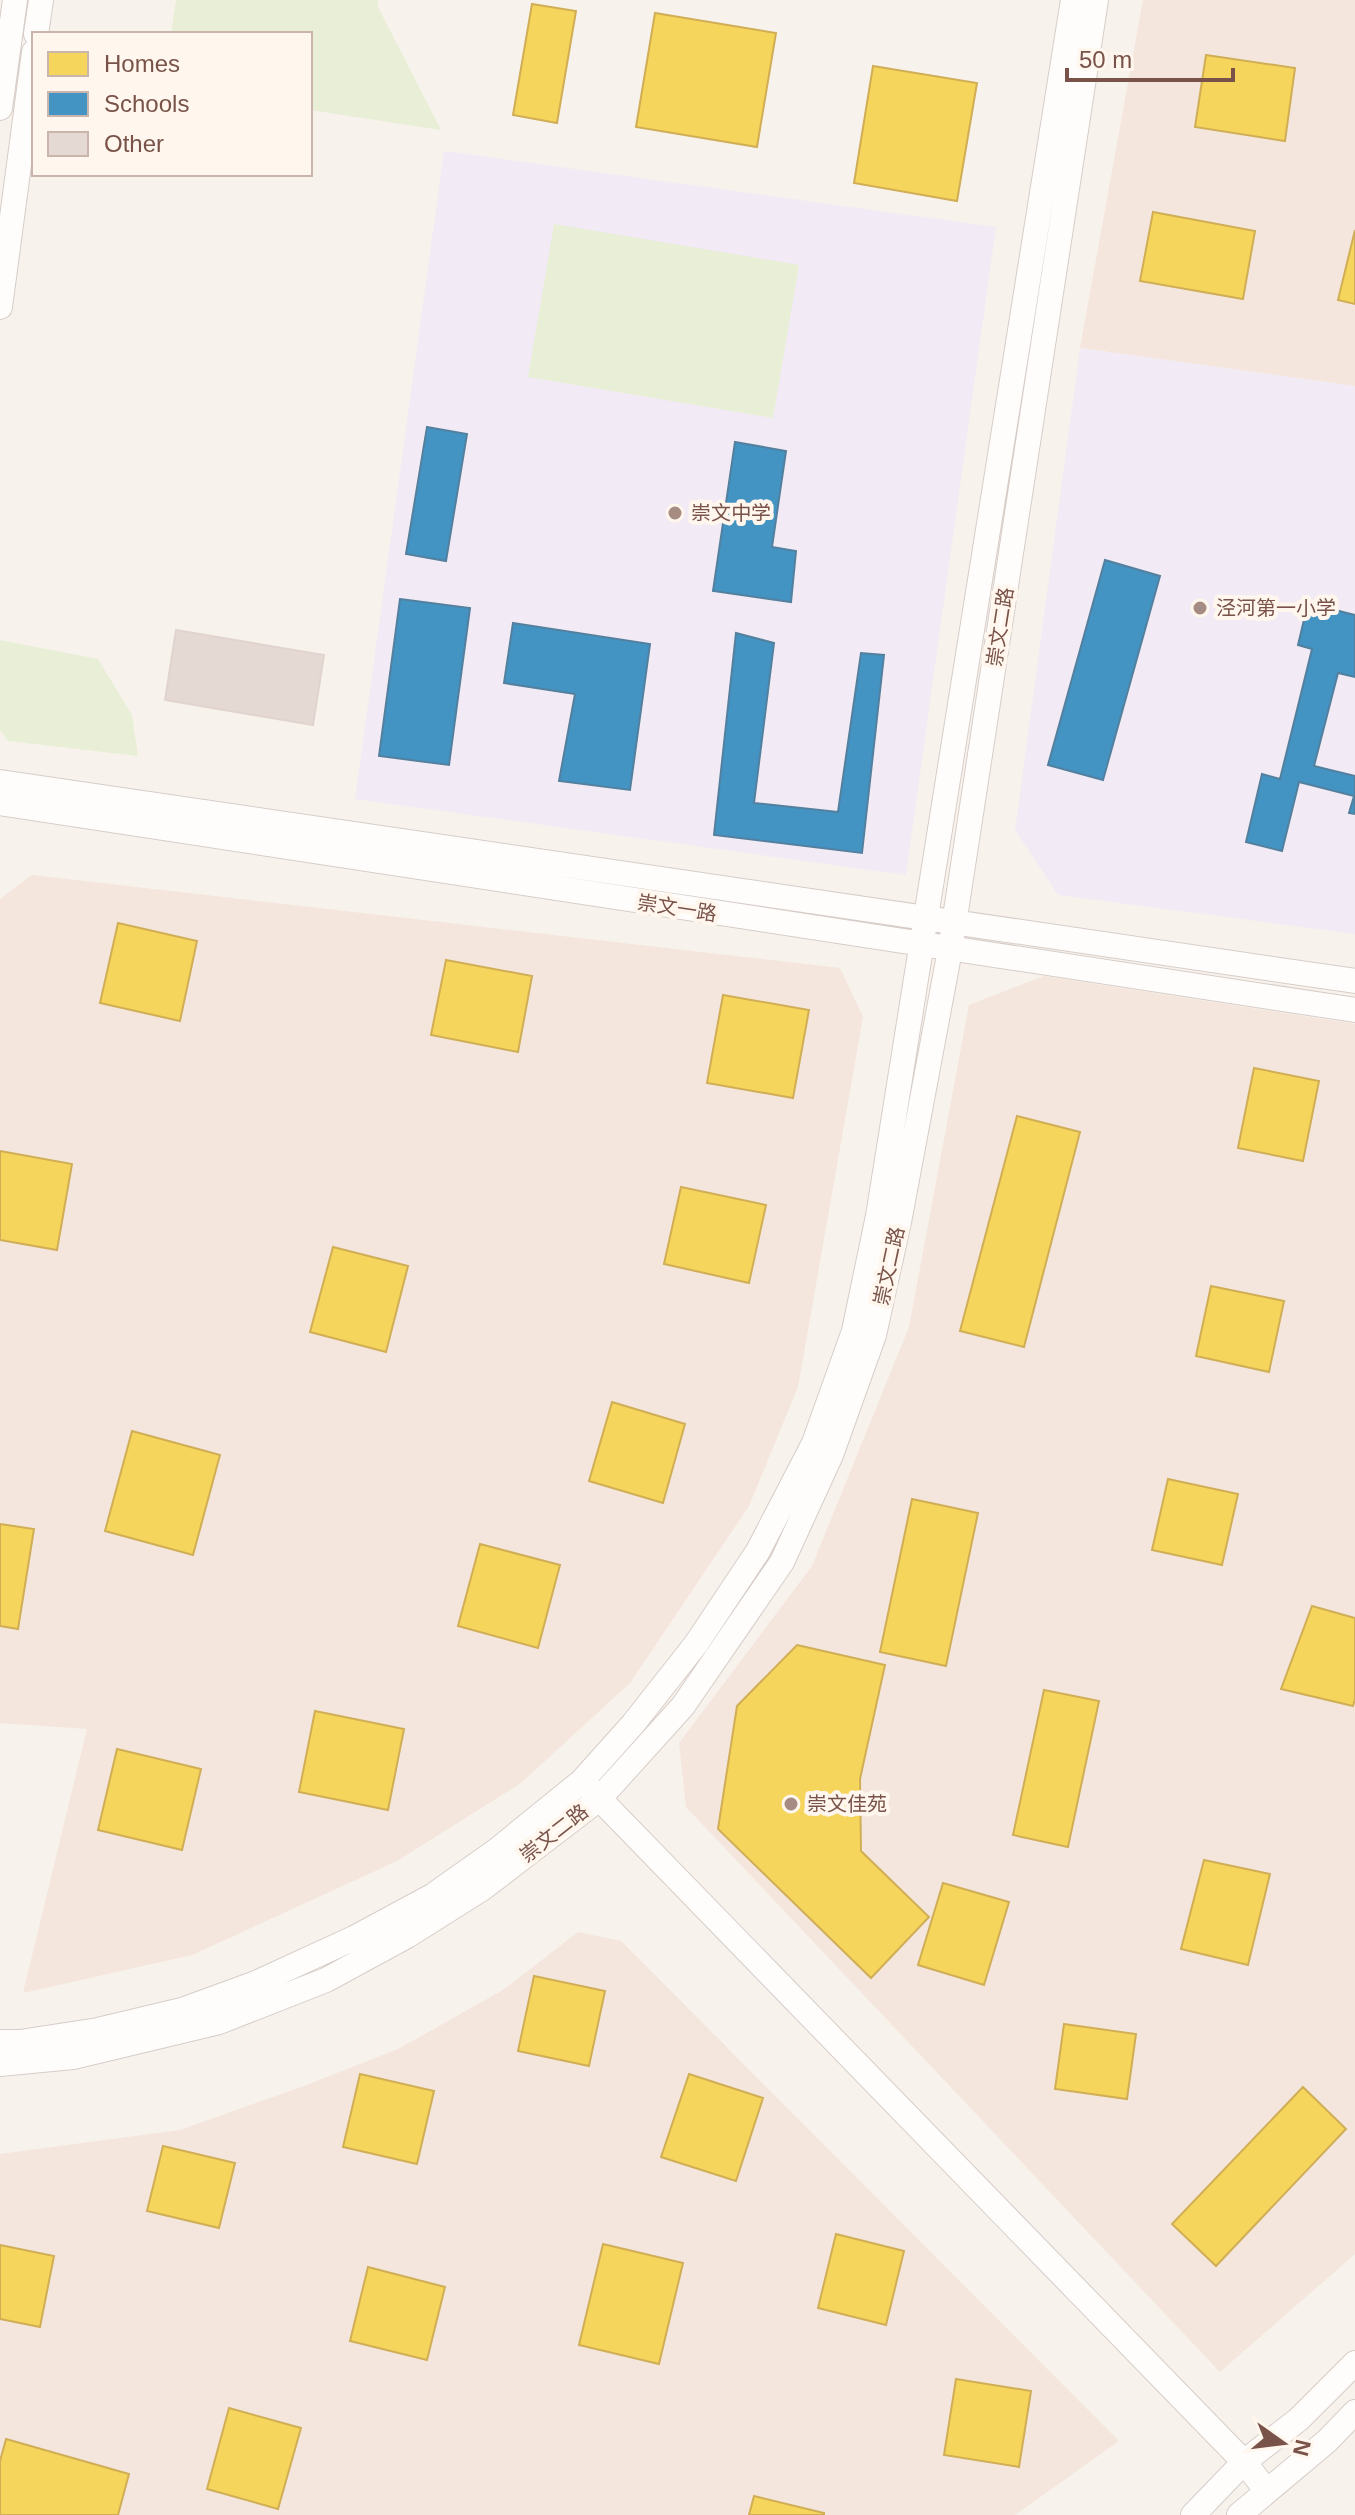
<svg xmlns="http://www.w3.org/2000/svg" width="1355" height="2515" viewBox="0 0 1355 2515" font-family="Helvetica,'Noto Sans SC',sans-serif">
<style>
.residential{fill:#f4e6dc}
.education{fill:#f2eaf4}
.green{fill:#e8efd6}
.homes{fill:#f6d55c;stroke:#d0ae56;stroke-width:2}
.schools{fill:#4393c3;stroke:#53809e;stroke-width:2}
.building{fill:#e5d9d3;stroke:#e1d4ce;stroke-width:2}
.lines{fill:none;stroke-linecap:round;stroke-linejoin:round}
.minor-casing{stroke:#d7cdc8;stroke-width:26}
.minor{stroke:#fefdfc;stroke-width:24}
.poi-dot{fill:#a58b82;stroke:#fff6ee;stroke-width:3}
.labels{text-anchor:middle;dominant-baseline:central;stroke-width:8;stroke-linejoin:round;paint-order:stroke}
.poi-label{font-size:20px;fill:#795349;stroke:#fff6ee;text-anchor:start}
.street-label{font-size:20px;fill:#795349;stroke:#fff6ee}
</style>
<rect width="100%" height="100%" fill="#f8f2ec"/>
<path class="residential" d="M 1143,0 L 1355,0 L 1355,386 L 1080,348 Z
M 32,875 L 840,968 L 863,1017 L 798,1387 L 749,1506 L 630,1683 L 521,1783 L 397,1861 L 192,1955 L 23,1993 L 87,1729 L 0,1723 L 0,899 Z
M 1044,976 L 1355,1024 L 1355,2254 L 1220,2372 L 686,1807 L 679,1743 L 812,1566 L 909,1327 L 969,1005 Z
M 578,1932 L 621,1941 L 1119,2441 L 1015,2515 L 0,2515 L 0,2154 L 180,2130 L 304,2086 L 398,2049 L 503,1990 Z"/>
<path class="education" d="M 444,151 L 996,227 L 906,875 L 355,799 Z
M 1080,348 L 1355,386 L 1355,934 L 1058,895 L 1015,830 Z"/>
<path class="green" d="M 176,0 L 378,0 L 378,7 L 441,130 L 310,110 L 310,34 L 171,34 Z
M 554,224 L 799,265 L 773,418 L 528,377 Z
M 0,640 L 98,659 L 132,715 L 138,756 L 8,741 L 0,730 Z"/>
<path class="homes" d="M 532,4 L 576,11 L 557,123 L 513,115 Z
M 655,13 L 776,33 L 757,147 L 636,127 Z
M 1206,55 L 1295,68 L 1285,141 L 1195,127 Z
M 873,66 L 977,83 L 957,201 L 854,183 Z
M 1153,212 L 1255,231 L 1243,299 L 1140,281 Z
M 1355,230 L 1355,304 L 1338,300 Z
M 118,923 L 197,941 L 180,1021 L 100,1003 Z
M 446,960 L 532,976 L 518,1052 L 431,1035 Z
M 723,995 L 809,1010 L 793,1098 L 707,1083 Z
M 1254,1068 L 1319,1081 L 1303,1161 L 1238,1148 Z
M 1017,1116 L 1080,1132 L 1024,1347 L 960,1331 Z
M 0,1151 L 72,1164 L 57,1250 L 0,1240 Z
M 681,1187 L 766,1205 L 749,1283 L 664,1264 Z
M 333,1247 L 408,1266 L 386,1352 L 310,1332 Z
M 1211,1286 L 1284,1301 L 1269,1372 L 1196,1356 Z
M 612,1402 L 685,1424 L 663,1503 L 589,1481 Z
M 132,1431 L 220,1455 L 193,1555 L 105,1531 Z
M 1168,1479 L 1238,1494 L 1222,1565 L 1152,1550 Z
M 912,1499 L 978,1513 L 946,1666 L 880,1652 Z
M 0,1524 L 34,1529 L 18,1629 L 0,1626 Z
M 480,1544 L 560,1565 L 538,1648 L 458,1626 Z
M 1312,1606 L 1355,1618 L 1355,1699 L 1353,1706 L 1281,1689 Z
M 797,1645 L 885,1665 L 860,1779 L 861,1851 L 929,1917 L 871,1978 L 718,1829 L 737,1706 Z
M 1044,1690 L 1099,1701 L 1068,1847 L 1013,1835 Z
M 315,1711 L 404,1729 L 388,1810 L 299,1792 Z
M 117,1749 L 201,1769 L 182,1850 L 98,1830 Z
M 1204,1860 L 1270,1874 L 1248,1965 L 1181,1949 Z
M 943,1883 L 1009,1902 L 984,1985 L 918,1965 Z
M 534,1976 L 605,1991 L 589,2066 L 518,2051 Z
M 1064,2024 L 1136,2034 L 1127,2099 L 1055,2089 Z
M 360,2074 L 434,2091 L 417,2164 L 343,2147 Z
M 689,2074 L 763,2098 L 736,2181 L 661,2157 Z
M 1303,2087 L 1346,2129 L 1216,2266 L 1172,2224 Z
M 163,2146 L 235,2163 L 219,2228 L 147,2211 Z
M 836,2234 L 904,2251 L 886,2325 L 818,2308 Z
M 603,2244 L 683,2263 L 659,2364 L 579,2345 Z
M 0,2245 L 54,2256 L 40,2327 L 0,2319 Z
M 368,2267 L 445,2287 L 427,2360 L 350,2341 Z
M 956,2379 L 1031,2391 L 1019,2467 L 944,2455 Z
M 229,2408 L 301,2428 L 278,2509 L 207,2489 Z
M 6,2439 L 129,2474 L 118,2515 L 0,2515 L 0,2461 Z
M 754,2496 L 824,2513 L 824,2515 L 749,2515 Z"/>
<path class="schools" d="M 427,427 L 467,434 L 446,561 L 406,554 Z
M 735,442 L 786,451 L 772,547 L 796,551 L 791,602 L 713,591 Z
M 1105,560 L 1160,576 L 1103,780 L 1048,765 Z
M 400,599 L 470,608 L 449,765 L 379,756 Z
M 1308,603 L 1355,615 L 1355,677 L 1338,673 L 1314,766 L 1355,776 L 1355,814 L 1349,813 L 1354,796 L 1299,782 L 1282,851 L 1246,842 L 1262,774 L 1280,779 L 1312,649 L 1298,645 Z
M 513,623 L 650,644 L 630,790 L 559,781 L 575,694 L 504,683 Z
M 736,633 L 774,643 L 754,803 L 838,812 L 861,653 L 884,655 L 862,853 L 714,835 Z"/>
<path class="building" d="M 176,630 L 324,655 L 313,725 L 165,700 Z"/>
<g class="lines">
<defs>
<path id="minor" d="M 36,34 L 41,0
M 0,108 L 15,0
M 0,307 L 34,52
M 0,782 L 1355,981
M 0,803 L 1355,1010
M 589,1788 L 1244,2462 L 1267,2491
M 0,2042 L 20,2042 L 98,2030 L 182,2010 L 256,1983 L 354,1938 L 432,1896 L 497,1850 L 582,1781 L 633,1724 L 696,1644 L 758,1551 L 814,1443 L 854,1331 L 878,1216 L 1073,0
M 0,2064 L 73,2057 L 219,2022 L 326,1980 L 407,1936 L 483,1888 L 599,1799 L 683,1706 L 782,1562 L 831,1455 L 874,1335 L 899,1222 L 950,950 L 1096,0
M 1193,2515 L 1244,2462 L 1299,2419 L 1355,2363
M 1239,2515 L 1327,2441 L 1355,2412"/>
</defs>
<use href="#minor" class="minor-casing"/>
<use href="#minor" class="minor"/>
</g>
<g class="poi-dot">
<circle cx="675" cy="513" r="8"/>
<circle cx="1200" cy="608" r="8"/>
<circle cx="791" cy="1804" r="8"/>
</g>
<g class="labels">
<g class="poi-label">
<text x="691" y="513">崇文中学</text>
<text x="1216" y="608">泾河第一小学</text>
<text x="807" y="1804">崇文佳苑</text>
</g>
<g class="street-label">
<text transform="translate(1000 627) rotate(-81)">崇文二路</text>
<text transform="translate(677 908) rotate(9)">崇文一路</text>
<text transform="translate(889 1266) rotate(-78)">崇文二路</text>
<text transform="translate(554 1833) rotate(-38)">崇文二路</text>
</g>
</g>
<rect x="32" y="32" width="280" height="144" fill="#fff6ee" stroke="#c9b5ac" stroke-width="2"/>
<rect x="48" y="52" width="40" height="24" fill="#f6d55c" stroke="#c9b5ac" stroke-width="2"/>
<text x="104" y="72" font-size="24" fill="#795349">Homes</text>
<rect x="48" y="92" width="40" height="24" fill="#4393c3" stroke="#c9b5ac" stroke-width="2"/>
<text x="104" y="112" font-size="24" fill="#795349">Schools</text>
<rect x="48" y="132" width="40" height="24" fill="#e5d9d3" stroke="#c9b5ac" stroke-width="2"/>
<text x="104" y="152" font-size="24" fill="#795349">Other</text>
<g transform="translate(1283 2443) rotate(104)" stroke="#fff6ee" stroke-width="6" paint-order="stroke">
<path d="M0-6L14 30L0 20L-14 30Z" fill="#795349"/>
<text y="-12" font-size="22" font-weight="bold" text-anchor="middle" fill="#795349">N</text>
</g>
<path d="M1067 68v12h166v-12" fill="none" stroke="#795349" stroke-width="4"/>
<text x="1079" y="68" font-size="24" fill="#795349" stroke="#fff6ee" stroke-width="6" paint-order="stroke">50 m</text>
</svg>
